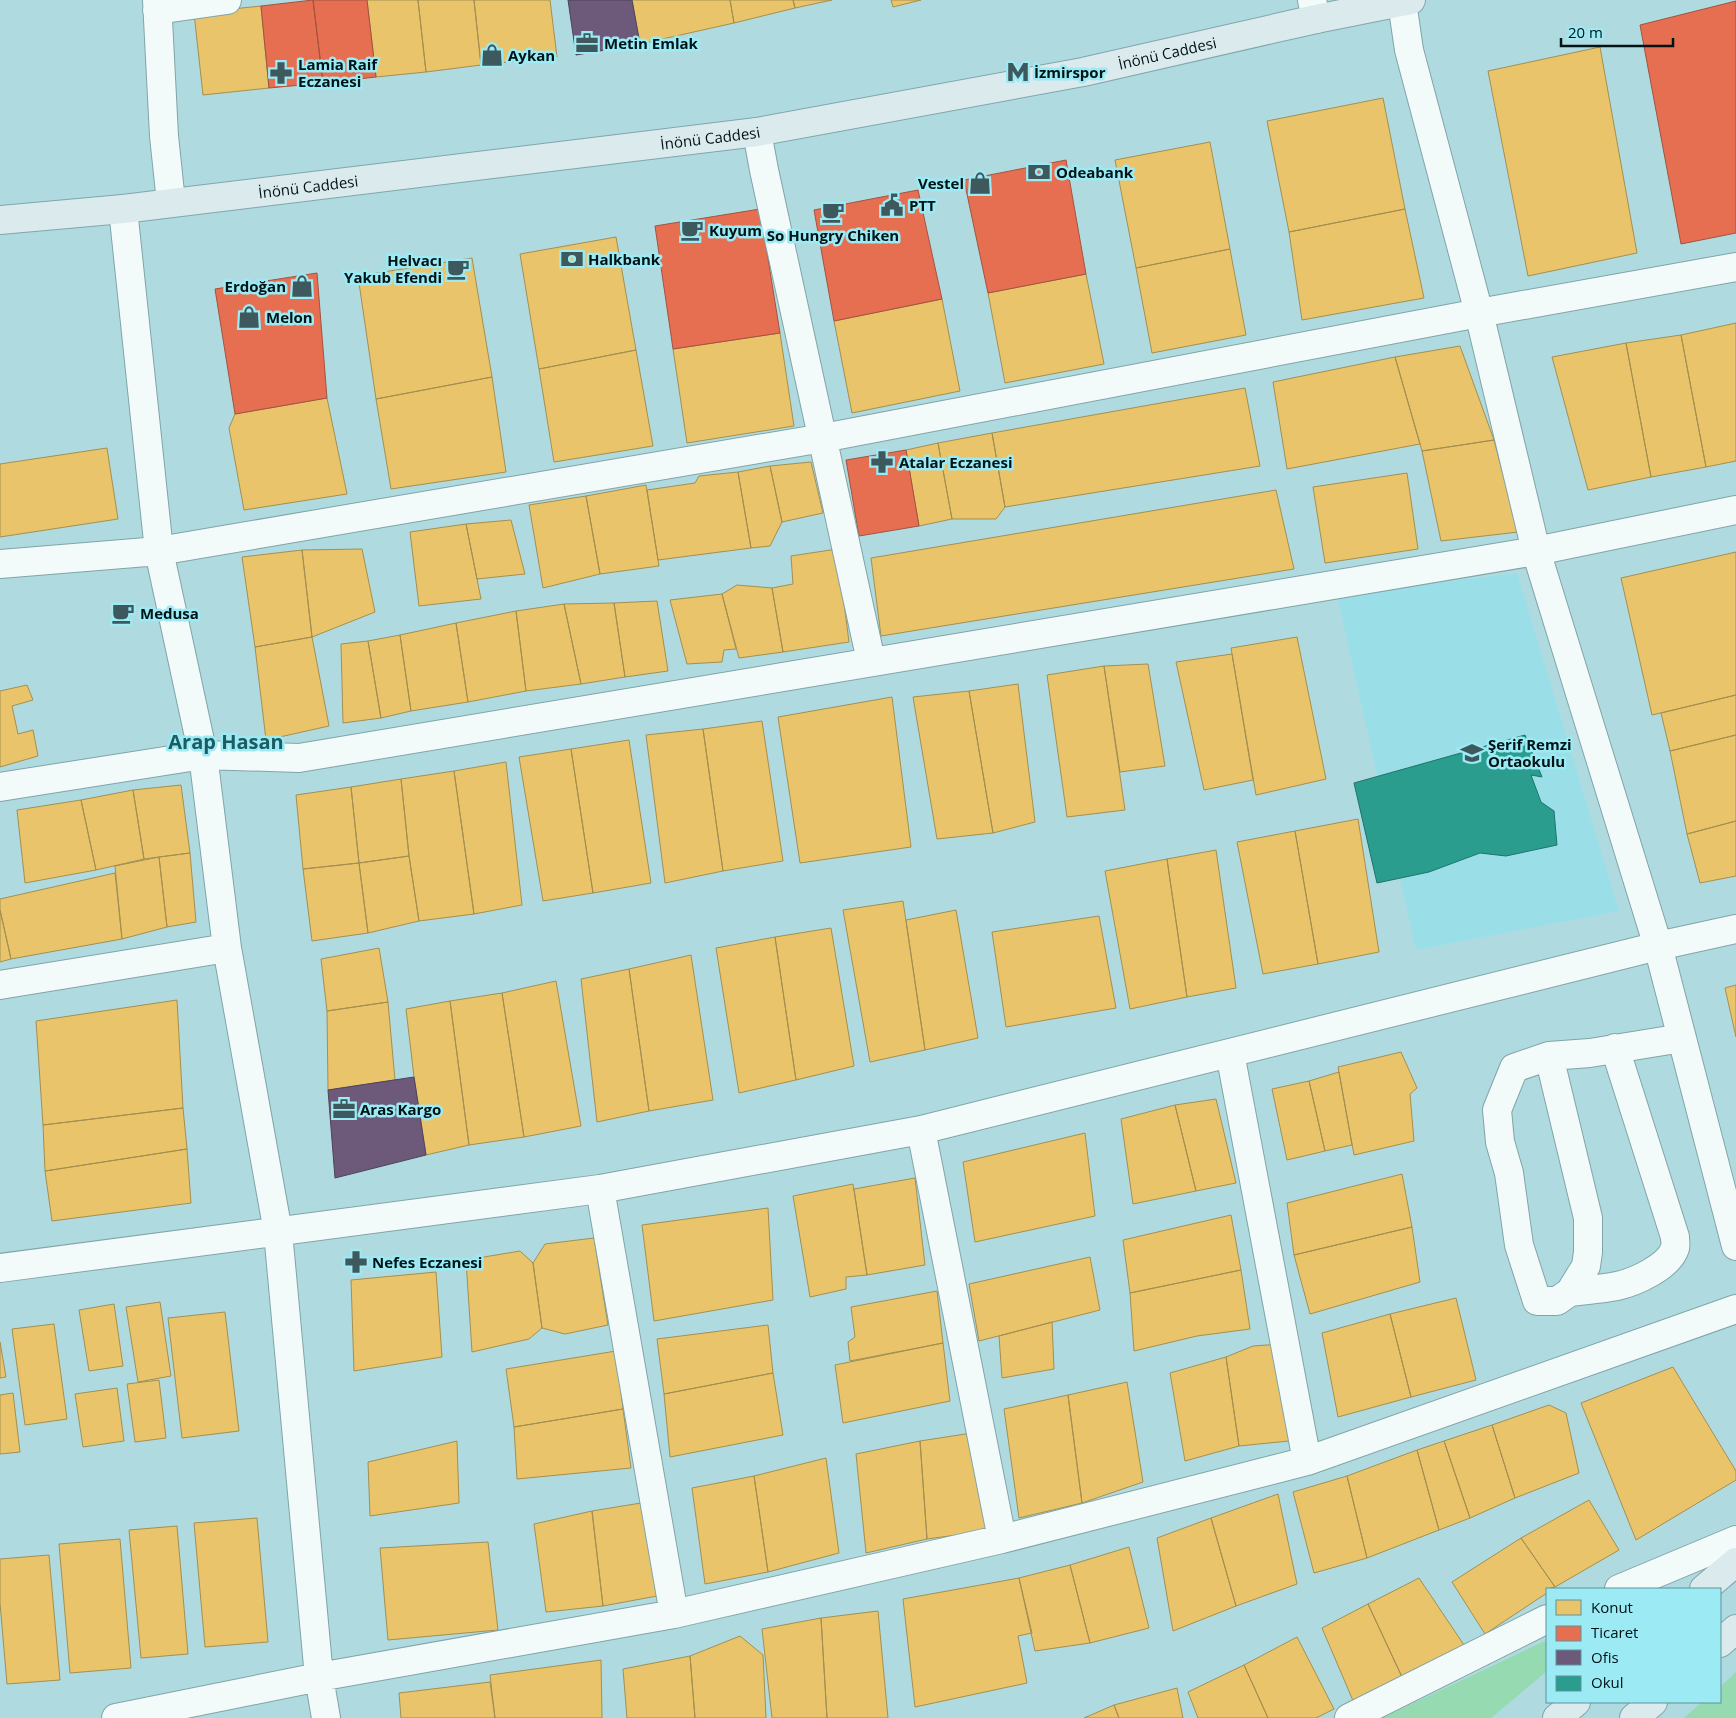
<svg xmlns="http://www.w3.org/2000/svg" width="1736" height="1718" viewBox="0 0 1736 1718" font-family="'Open Sans',sans-serif">
<style>
.built{fill:#9adfe8}
.green{fill:#95dab0}
.homes{fill:#e9c46a;stroke:#a38f51}
.shops{fill:#e76f51;stroke:#a2533f}
.offices{fill:#6d597a;stroke:#4c445c}
.schools{fill:#2a9d8f;stroke:#1d746b}
.lines{fill:none;stroke-linecap:round;stroke-linejoin:round}
.minor-casing{stroke:#81a4a8;stroke-width:30}
.major-casing{stroke:#80a6aa;stroke-width:30}
.minor{stroke:#f3fafa;stroke-width:28}
.major{stroke:#daeaed;stroke-width:28}
.labels{text-anchor:middle;dominant-baseline:central;stroke-width:5;stroke-linejoin:round;paint-order:stroke}
.poi-label{font-size:15px;font-weight:bold;fill:#001316;stroke:#9beaf4;text-anchor:start}
.street-label{font-size:15px;fill:#001316;stroke:#9beaf4}
.district-label{font-size:20px;font-weight:bold;fill:#1d5b63;stroke:#9beaf4}
</style>
<rect width="100%" height="100%" fill="#afdbe0"/>
<path class="built" d="M 1517,573 L 1619,911 L 1416,950 L 1337,595 Z"/>
<path class="green" d="M 1547,1640 L 1547,1671 L 1491,1718 L 1382,1718 Z
M 1736,1672 L 1736,1718 L 1684,1718 L 1702,1702 L 1720,1702 L 1720,1687 Z"/>
<path class="homes" d="M 367,0 L 418,0 L 426,72 L 376,77 Z
M 418,0 L 474,0 L 481,65 L 426,72 Z
M 474,0 L 550,0 L 557,57 L 481,65 Z
M 632,0 L 730,0 L 734,23 L 640,44 Z
M 730,0 L 793,0 L 795,8 L 734,23 Z
M 793,0 L 832,0 L 795,8 Z
M 891,0 L 921,0 L 893,7 Z
M 261,6 L 269,88 L 203,95 L 194,13 Z
M 1600,47 L 1637,253 L 1528,276 L 1488,71 Z
M 1383,98 L 1405,209 L 1289,232 L 1267,121 Z
M 1210,142 L 1230,249 L 1136,268 L 1115,160 Z
M 1405,209 L 1424,298 L 1302,320 L 1289,232 Z
M 616,237 L 636,350 L 539,369 L 520,254 Z
M 1230,249 L 1246,335 L 1152,353 L 1136,268 Z
M 472,258 L 492,377 L 376,399 L 358,276 Z
M 1086,274 L 1104,364 L 1005,383 L 988,293 Z
M 942,299 L 960,391 L 852,413 L 834,321 Z
M 1736,323 L 1736,461 L 1706,467 L 1681,335 Z
M 780,333 L 794,426 L 687,443 L 673,349 Z
M 1681,335 L 1706,467 L 1651,477 L 1626,343 Z
M 1626,343 L 1651,477 L 1588,490 L 1552,357 Z
M 1460,346 L 1494,440 L 1422,451 L 1395,357 Z
M 636,350 L 653,446 L 554,462 L 539,369 Z
M 1395,357 L 1420,444 L 1287,469 L 1273,382 Z
M 492,377 L 506,472 L 391,489 L 376,399 Z
M 1245,388 L 1260,466 L 1005,507 L 992,433 Z
M 327,398 L 347,494 L 244,510 L 229,428 L 235,414 Z
M 992,433 L 1005,507 L 996,519 L 952,519 L 938,443 Z
M 1494,440 L 1518,532 L 1441,541 L 1422,451 Z
M 938,443 L 952,519 L 919,526 L 906,450 Z
M 107,448 L 118,519 L 0,537 L 0,464 Z
M 811,462 L 823,513 L 782,522 L 770,466 Z
M 770,466 L 782,522 L 770,546 L 751,548 L 738,472 Z
M 738,472 L 751,548 L 658,560 L 647,490 L 695,483 L 699,476 Z
M 1407,473 L 1418,549 L 1325,563 L 1313,487 Z
M 646,485 L 659,566 L 600,574 L 586,496 Z
M 1276,490 L 1294,569 L 881,636 L 871,558 Z
M 586,496 L 600,574 L 543,588 L 529,505 Z
M 511,520 L 525,574 L 477,579 L 466,524 Z
M 466,524 L 481,599 L 419,606 L 410,532 Z
M 362,549 L 375,612 L 312,637 L 302,550 Z
M 837,549 L 849,642 L 783,652 L 772,588 L 793,584 L 791,556 Z
M 302,550 L 312,637 L 255,647 L 242,557 Z
M 1736,552 L 1736,695 L 1652,715 L 1621,578 Z
M 737,585 L 772,588 L 783,652 L 739,658 L 722,594 Z
M 722,594 L 736,649 L 724,650 L 722,662 L 687,664 L 670,600 Z
M 657,601 L 668,671 L 625,677 L 614,603 Z
M 614,603 L 625,677 L 581,684 L 564,604 Z
M 564,604 L 581,684 L 526,691 L 516,611 Z
M 516,611 L 526,691 L 468,702 L 456,623 Z
M 456,623 L 468,702 L 411,711 L 400,635 Z
M 400,635 L 411,711 L 381,718 L 368,641 Z
M 312,637 L 329,726 L 266,740 L 255,647 Z
M 1297,637 L 1326,779 L 1256,795 L 1231,648 Z
M 368,641 L 381,718 L 343,723 L 341,644 Z
M 1232,654 L 1253,780 L 1204,790 L 1176,662 Z
M 1148,664 L 1165,766 L 1120,772 L 1104,666 Z
M 1104,666 L 1125,810 L 1067,817 L 1047,675 Z
M 1018,684 L 1035,822 L 993,833 L 969,691 Z
M 27,685 L 33,700 L 12,706 L 18,734 L 33,730 L 38,756 L 0,767 L 0,691 Z
M 969,691 L 993,833 L 937,839 L 913,697 Z
M 1736,695 L 1736,735 L 1670,751 L 1661,713 Z
M 892,697 L 911,847 L 800,863 L 778,717 Z
M 762,721 L 783,861 L 723,871 L 703,729 Z
M 703,729 L 723,871 L 665,883 L 646,735 Z
M 1736,735 L 1736,821 L 1687,834 L 1670,751 Z
M 629,740 L 651,883 L 593,893 L 571,749 Z
M 571,749 L 593,893 L 543,901 L 519,757 Z
M 506,762 L 522,905 L 474,914 L 454,771 Z
M 454,771 L 474,914 L 419,921 L 409,856 L 401,779 Z
M 401,779 L 409,856 L 359,863 L 351,787 Z
M 181,785 L 190,853 L 144,859 L 133,790 Z
M 351,787 L 359,863 L 303,869 L 296,795 Z
M 133,790 L 144,859 L 96,870 L 81,800 Z
M 81,800 L 96,870 L 25,883 L 17,810 Z
M 1358,819 L 1379,952 L 1318,964 L 1295,831 Z
M 1736,821 L 1736,876 L 1700,883 L 1687,834 Z
M 1295,831 L 1318,964 L 1263,974 L 1237,842 Z
M 1216,850 L 1236,988 L 1187,997 L 1167,859 Z
M 190,853 L 196,922 L 167,927 L 159,857 Z
M 409,856 L 419,921 L 368,933 L 359,863 Z
M 159,857 L 167,927 L 122,939 L 115,866 Z
M 1167,859 L 1187,997 L 1130,1009 L 1105,871 Z
M 359,863 L 368,933 L 312,941 L 303,869 Z
M 115,873 L 122,939 L 11,959 L 0,910 L 0,899 Z
M 903,901 L 925,1050 L 870,1062 L 843,910 Z
M 0,910 L 11,959 L 0,962 Z
M 956,910 L 978,1038 L 925,1050 L 906,920 Z
M 1099,916 L 1116,1008 L 1006,1027 L 992,932 Z
M 831,928 L 854,1066 L 796,1080 L 775,937 Z
M 775,937 L 796,1080 L 739,1093 L 716,948 Z
M 379,948 L 388,1002 L 327,1011 L 321,959 Z
M 691,955 L 713,1100 L 649,1111 L 629,969 Z
M 629,969 L 649,1111 L 597,1122 L 581,979 Z
M 556,981 L 581,1126 L 524,1137 L 502,993 Z
M 1736,985 L 1736,1037 L 1725,988 Z
M 502,993 L 524,1137 L 469,1145 L 450,1001 Z
M 177,1000 L 183,1108 L 43,1125 L 36,1021 Z
M 450,1001 L 469,1145 L 426,1155 L 414,1077 L 406,1009 Z
M 388,1002 L 395,1080 L 328,1090 L 327,1011 Z
M 1401,1052 L 1417,1088 L 1410,1094 L 1414,1141 L 1354,1155 L 1338,1067 Z
M 1339,1072 L 1352,1145 L 1325,1151 L 1309,1081 Z
M 1309,1081 L 1325,1151 L 1287,1160 L 1272,1089 Z
M 1216,1099 L 1236,1183 L 1196,1191 L 1175,1105 Z
M 1175,1105 L 1196,1191 L 1133,1204 L 1121,1119 Z
M 183,1108 L 187,1149 L 45,1171 L 43,1125 Z
M 1085,1133 L 1095,1216 L 975,1242 L 963,1162 Z
M 187,1149 L 191,1203 L 52,1221 L 45,1171 Z
M 1402,1174 L 1412,1227 L 1294,1255 L 1287,1203 Z
M 915,1178 L 925,1265 L 867,1275 L 854,1189 Z
M 853,1184 L 867,1275 L 846,1277 L 846,1289 L 810,1297 L 793,1196 Z
M 768,1208 L 773,1300 L 654,1321 L 642,1225 Z
M 1231,1215 L 1241,1270 L 1130,1293 L 1123,1240 Z
M 1412,1227 L 1420,1282 L 1310,1314 L 1294,1255 Z
M 594,1238 L 608,1325 L 565,1334 L 542,1328 L 533,1263 L 545,1244 Z
M 520,1251 L 533,1263 L 542,1328 L 529,1339 L 472,1352 L 466,1260 Z
M 1090,1257 L 1100,1310 L 979,1341 L 969,1284 Z
M 1241,1270 L 1250,1329 L 1197,1336 L 1134,1351 L 1130,1293 Z
M 436,1272 L 442,1357 L 354,1371 L 351,1280 Z
M 937,1291 L 943,1343 L 850,1361 L 848,1342 L 855,1337 L 851,1307 Z
M 1456,1298 L 1476,1380 L 1411,1397 L 1390,1314 Z
M 160,1302 L 171,1376 L 138,1382 L 126,1307 Z
M 114,1304 L 123,1366 L 89,1371 L 79,1310 Z
M 225,1312 L 239,1431 L 182,1438 L 168,1318 Z
M 1390,1314 L 1411,1397 L 1338,1417 L 1322,1333 Z
M 1052,1322 L 1054,1369 L 1002,1378 L 999,1336 Z
M 54,1324 L 67,1419 L 25,1425 L 12,1329 Z
M 768,1325 L 773,1373 L 664,1394 L 657,1339 Z
M 0,1342 L 6,1377 L 0,1378 Z
M 943,1343 L 950,1401 L 843,1423 L 835,1365 Z
M 1281,1344 L 1289,1441 L 1239,1446 L 1226,1357 L 1253,1346 Z
M 616,1351 L 623,1409 L 514,1427 L 506,1369 Z
M 1226,1357 L 1239,1446 L 1185,1461 L 1170,1373 Z
M 1673,1367 L 1736,1471 L 1736,1480 L 1636,1540 L 1581,1403 Z
M 773,1373 L 783,1435 L 670,1457 L 664,1394 Z
M 159,1380 L 166,1438 L 135,1442 L 127,1384 Z
M 1127,1382 L 1143,1482 L 1082,1503 L 1068,1395 Z
M 117,1388 L 124,1441 L 83,1447 L 75,1394 Z
M 13,1393 L 20,1452 L 0,1454 L 0,1395 Z
M 1068,1395 L 1082,1503 L 1019,1518 L 1004,1409 Z
M 1549,1405 L 1566,1413 L 1579,1473 L 1515,1498 L 1492,1425 Z
M 623,1409 L 631,1468 L 517,1479 L 514,1427 Z
M 1492,1425 L 1515,1498 L 1470,1518 L 1444,1441 Z
M 972,1433 L 987,1531 L 927,1539 L 920,1441 Z
M 457,1441 L 459,1503 L 370,1516 L 368,1462 Z
M 920,1441 L 927,1539 L 866,1553 L 856,1454 Z
M 1444,1441 L 1470,1518 L 1439,1530 L 1417,1450 Z
M 1417,1450 L 1439,1530 L 1367,1558 L 1347,1476 Z
M 826,1458 L 839,1553 L 768,1572 L 754,1476 Z
M 754,1476 L 768,1572 L 705,1584 L 692,1488 Z
M 1347,1476 L 1367,1558 L 1314,1573 L 1293,1492 Z
M 1278,1494 L 1297,1584 L 1236,1606 L 1211,1518 Z
M 1589,1500 L 1619,1550 L 1555,1587 L 1521,1538 Z
M 647,1502 L 657,1596 L 603,1606 L 592,1511 Z
M 592,1511 L 603,1606 L 546,1612 L 534,1524 Z
M 257,1518 L 268,1642 L 205,1647 L 194,1523 Z
M 1211,1518 L 1236,1606 L 1173,1631 L 1157,1538 Z
M 177,1526 L 188,1654 L 141,1658 L 129,1530 Z
M 1521,1538 L 1555,1587 L 1547,1589 L 1547,1593 L 1485,1634 L 1452,1582 Z
M 120,1539 L 131,1668 L 70,1673 L 59,1544 Z
M 488,1542 L 498,1630 L 388,1640 L 380,1548 Z
M 1129,1547 L 1149,1628 L 1090,1643 L 1070,1565 Z
M 49,1555 L 60,1680 L 7,1684 L 0,1603 L 0,1559 Z
M 1070,1565 L 1090,1643 L 1035,1651 L 1019,1578 Z
M 1019,1578 L 1032,1633 L 1018,1636 L 1027,1683 L 915,1707 L 903,1599 Z
M 1419,1578 L 1464,1645 L 1402,1677 L 1368,1604 Z
M 1368,1604 L 1402,1677 L 1354,1703 L 1322,1628 Z
M 878,1611 L 888,1718 L 827,1718 L 821,1618 Z
M 821,1618 L 827,1718 L 772,1718 L 762,1629 Z
M 740,1636 L 763,1655 L 766,1718 L 695,1718 L 690,1656 Z
M 1297,1637 L 1334,1709 L 1316,1718 L 1268,1718 L 1244,1665 Z
M 690,1656 L 695,1718 L 627,1718 L 623,1669 Z
M 601,1660 L 602,1718 L 495,1718 L 490,1675 Z
M 1244,1665 L 1268,1718 L 1198,1718 L 1188,1692 Z
M 490,1682 L 495,1718 L 401,1718 L 399,1693 Z
M 1177,1688 L 1183,1718 L 1119,1718 L 1114,1705 Z
M 1114,1705 L 1119,1718 L 1084,1718 Z"/>
<path class="shops" d="M 313,0 L 323,83 L 269,88 L 261,6 Z
M 313,0 L 367,0 L 376,77 L 323,83 Z
M 1736,1 L 1736,233 L 1681,244 L 1640,25 Z
M 1066,160 L 1086,274 L 988,293 L 964,180 Z
M 918,190 L 942,299 L 834,321 L 814,210 Z
M 760,209 L 780,333 L 673,349 L 655,226 Z
M 317,273 L 327,398 L 235,414 L 215,289 Z
M 906,450 L 919,526 L 859,536 L 846,460 Z"/>
<path class="offices" d="M 568,0 L 632,0 L 640,44 L 576,55 Z
M 414,1077 L 426,1155 L 335,1178 L 328,1090 Z"/>
<path class="schools" d="M 1525,735 L 1542,777 L 1531,775 L 1541,802 L 1554,811 L 1557,845 L 1506,856 L 1480,853 L 1429,872 L 1377,883 L 1354,783 Z"/>
<g class="lines">
<defs>
<path id="minor" d="M 157,0 L 164,136 L 171,202
M 1312,0 L 1316,19
M 1402,2 L 1409,50 L 1479,313 L 1536,551 L 1658,946 L 1736,1246
M 157,10 L 227,0
M 757,132 L 764,170 L 871,661
M 123,209 L 159,551 L 203,755 L 227,948 L 278,1232 L 319,1677 L 326,1718
M 0,564 L 159,551 L 823,438 L 1479,313 L 1736,267
M 0,787 L 203,755 L 299,758 L 1536,551 L 1736,510
M 0,985 L 227,948
M 1230,1053 L 1307,1461
M 1549,1056 L 1588,1218 L 1588,1252 L 1586,1266 L 1570,1292 L 1557,1301 L 1537,1301 L 1519,1245 L 1509,1173 L 1500,1142 L 1497,1110 L 1514,1068 L 1549,1056 L 1590,1053 L 1682,1038
M 921,1130 L 1002,1539
M 600,1189 L 674,1614
M 0,1268 L 600,1189 L 921,1130 L 1658,946 L 1736,929
M 1570,1292 C 1586,1290 1602,1289 1617,1286 C 1635,1282 1669,1267 1675,1248 C 1676,1245 1675,1240 1675,1237 L 1615,1048
M 1619,1589 L 1736,1540
M 116,1718 L 319,1677 L 674,1614 L 1002,1539 L 1307,1461 L 1736,1309
M 1349,1718 L 1547,1619"/>
<g id="major">
<path id="s1" d="M 0,220 L 123,209 L 757,132 L 1083,72 L 1316,19 L 1411,0"/>
<path d="M 1704,1589 L 1736,1562"/>
<path d="M 1720,1643 L 1736,1629"/>
<path d="M 1557,1718 L 1576,1702"/>
<path d="M 1634,1718 L 1653,1702"/>
</g>
</defs>
<use href="#minor" class="minor-casing"/>
<use href="#major" class="major-casing"/>
<use href="#minor" class="minor"/>
<use href="#major" class="major"/>
</g>
<defs>
<symbol id="office-bare" viewBox="-9 -9 18 18"><path d="M-6-3h4V-5.5h4V-3h4V5H-6ZM-1-4.5V-3h2v-1.5ZM-6 0V1H6V0Z" fill="#3d595d" stroke="#9beaf4" stroke-width="2.5" paint-order="stroke"/></symbol>
<symbol id="shop-bare" viewBox="-9 -9 18 18"><path d="M-5-2.5h2.3a2.7 3.5 0 0 1 5.4 0H5L5.5 6h-11ZM-1.5-2.5h3a1.5 2.3 0 0 0-3 0Z" fill="#3d595d" stroke="#9beaf4" stroke-width="2.5" paint-order="stroke"/></symbol>
<symbol id="metro-bare" viewBox="-9 -9 18 18"><path d="M-5.5 5V-5H-3L0 0L3-5H5.5V5H3V-.5L0 4L-3-.5V5Z" fill="#3d595d" stroke="#9beaf4" stroke-width="2.5" paint-order="stroke"/></symbol>
<symbol id="pharmacy-bare" viewBox="-9 -9 18 18"><path d="M-2-6h4v4h4v4h-4v4h-4v-4h-4v-4h4Z" fill="#3d595d" stroke="#9beaf4" stroke-width="2.5" paint-order="stroke"/></symbol>
<symbol id="bank-bare" viewBox="-9 -9 18 18"><path d="M-6-4H6V4H-6ZM0-2.3a2.3 2.3 0 1 0 0 4.6a2.3 2.3 0 1 0 0-4.6Z" fill="#3d595d" stroke="#9beaf4" stroke-width="2.5" paint-order="stroke"/></symbol>
<symbol id="civic-bare" viewBox="-9 -9 18 18"><path d="M-.6-6.5H3V-4.5H.6V-3L4-1V1h2V6H-6V1h2V-1L-.6-3ZM-1.2 2.5V6h2.4V2.5Z" fill="#3d595d" stroke="#9beaf4" stroke-width="2.5" paint-order="stroke"/></symbol>
<symbol id="cafe-bare" viewBox="-9 -9 18 18"><path d="M-5.5-4.5H6V0H3Q3 3.5 0 3.5H-2.5Q-5.5 3.5-5.5 0ZM3-3.2v2h1.7v-2ZM-6 4.5H4V6H-6Z" fill="#3d595d" stroke="#9beaf4" stroke-width="2.5" paint-order="stroke"/></symbol>
<symbol id="school-bare" viewBox="-9 -9 18 18"><path d="M0-5L7-2L0 1L-7-2ZM-4 1L0 2.5L4 1V4Q0 6-4 4Z" fill="#3d595d" stroke="#9beaf4" stroke-width="2.5" paint-order="stroke"/></symbol>
</defs>
<g fill-rule="evenodd">
<use href="#office-bare" x="571" y="27" width="32" height="32"/>
<use href="#shop-bare" x="476" y="39" width="32" height="32"/>
<use href="#metro-bare" x="1002" y="56" width="32" height="32"/>
<use href="#pharmacy-bare" x="265" y="57" width="32" height="32"/>
<use href="#bank-bare" x="1023" y="156" width="32" height="32"/>
<use href="#shop-bare" x="964" y="167" width="32" height="32"/>
<use href="#civic-bare" x="876" y="189" width="32" height="32"/>
<use href="#cafe-bare" x="817" y="196" width="32" height="32"/>
<use href="#cafe-bare" x="676" y="214" width="32" height="32"/>
<use href="#bank-bare" x="556" y="243" width="32" height="32"/>
<use href="#cafe-bare" x="442" y="253" width="32" height="32"/>
<use href="#shop-bare" x="286" y="270" width="32" height="32"/>
<use href="#shop-bare" x="233" y="301" width="32" height="32"/>
<use href="#pharmacy-bare" x="866" y="446" width="32" height="32"/>
<use href="#cafe-bare" x="107" y="597" width="32" height="32"/>
<use href="#school-bare" x="1456" y="737" width="32" height="32"/>
<use href="#office-bare" x="328" y="1093" width="32" height="32"/>
<use href="#pharmacy-bare" x="340" y="1246" width="32" height="32"/>
</g>
<g class="labels">
<g class="poi-label">
<text x="604" y="43">Metin Emlak</text>
<text x="508" y="55">Aykan</text>
<text x="298" y="64">Lamia Raif<tspan x="298" dy="17">Eczanesi</tspan></text>
<text x="1034" y="72">İzmirspor</text>
<text x="1056" y="172">Odeabank</text>
<text x="964" y="183" text-anchor="end">Vestel</text>
<text x="909" y="205">PTT</text>
<text x="709" y="230">Kuyum</text>
<text x="833" y="235" text-anchor="middle">So Hungry Chiken</text>
<text x="588" y="259">Halkbank</text>
<text x="442" y="260" text-anchor="end">Helvacı<tspan x="442" dy="17">Yakub Efendi</tspan></text>
<text x="286" y="286" text-anchor="end">Erdoğan</text>
<text x="266" y="317">Melon</text>
<text x="899" y="462">Atalar Eczanesi</text>
<text x="140" y="613">Medusa</text>
<text x="1488" y="744">Şerif Remzi<tspan x="1488" dy="17">Ortaokulu</tspan></text>
<text x="360" y="1109">Aras Kargo</text>
<text x="372" y="1262">Nefes Eczanesi</text>
</g>
<g class="street-label">
<text stroke="none"><textPath href="#s1" startOffset="1180">İnönü Caddesi</textPath></text>
<text stroke="none"><textPath href="#s1" startOffset="715">İnönü Caddesi</textPath></text>
<text stroke="none"><textPath href="#s1" startOffset="310">İnönü Caddesi</textPath></text>
</g>
<g class="district-label">
<text x="226" y="741">Arap Hasan</text>
</g>
</g>
<rect x="1546" y="1588" width="175" height="115" fill="#9beaf4" stroke="#5d949b"/>
<rect x="1556" y="1600" width="25" height="15" fill="#e9c46a" stroke="#5d949b"/>
<text x="1591" y="1613" font-size="15" fill="#001316">Konut</text>
<rect x="1556" y="1626" width="25" height="15" fill="#e76f51" stroke="#5d949b"/>
<text x="1591" y="1638" font-size="15" fill="#001316">Ticaret</text>
<rect x="1556" y="1650" width="25" height="15" fill="#6d597a" stroke="#5d949b"/>
<text x="1591" y="1663" font-size="15" fill="#001316">Ofis</text>
<rect x="1556" y="1676" width="25" height="15" fill="#2a9d8f" stroke="#5d949b"/>
<text x="1591" y="1688" font-size="15" fill="#001316">Okul</text>
<path d="M1561 38v8h112v-8" fill="none" stroke="#001316" stroke-width="2.5"/>
<text x="1568" y="38" font-size="15" fill="#001316" stroke="#9beaf4" stroke-width="4" paint-order="stroke">20 m</text>
</svg>
